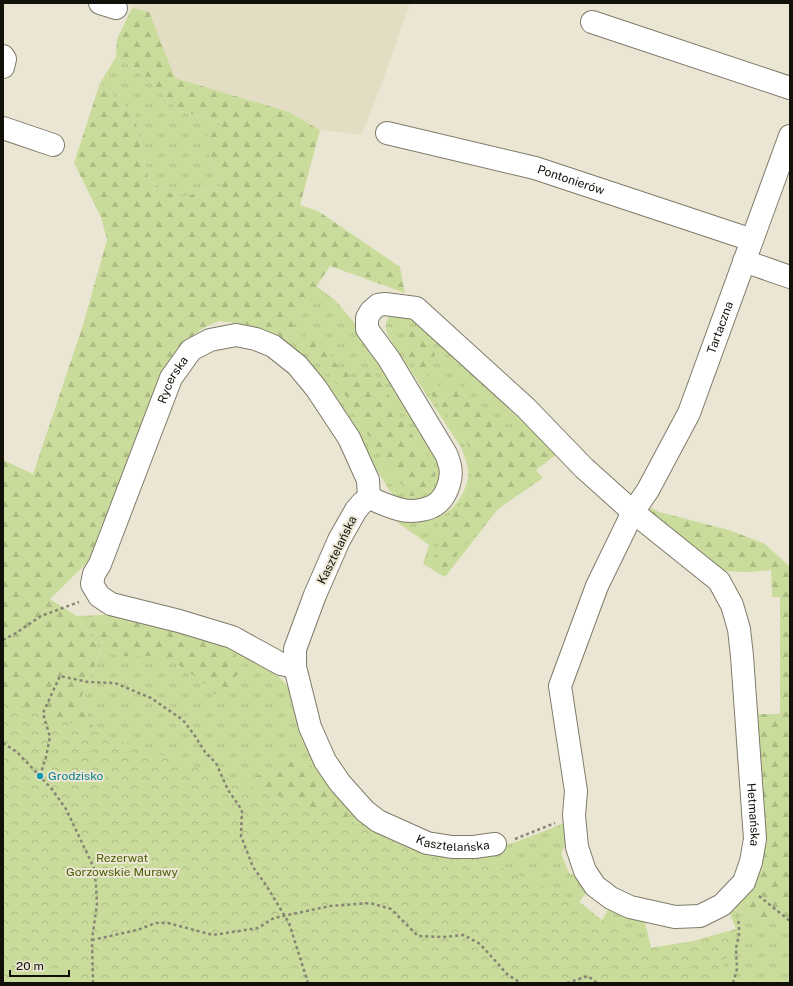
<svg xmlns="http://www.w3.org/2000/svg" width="793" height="986" viewBox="0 0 793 986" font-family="'Public Sans',sans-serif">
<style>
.built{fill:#e3dec3}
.grass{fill:url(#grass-tufts)}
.forest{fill:url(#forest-firs)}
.park{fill:url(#park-crowns)}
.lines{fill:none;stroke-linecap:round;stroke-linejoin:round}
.minor-casing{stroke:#7f7b6a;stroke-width:24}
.path{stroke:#878476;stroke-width:2.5;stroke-dasharray:3 3;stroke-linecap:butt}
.minor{stroke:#fff;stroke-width:22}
.culture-dot{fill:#0f9aa8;stroke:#eae6d3;stroke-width:1.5}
.labels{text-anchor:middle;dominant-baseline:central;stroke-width:4;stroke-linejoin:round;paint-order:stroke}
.street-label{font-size:12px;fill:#111009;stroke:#eae6d3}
.culture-label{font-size:12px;fill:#0d838f;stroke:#eae6d3;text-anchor:start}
.park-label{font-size:12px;fill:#4e5e04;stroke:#eae6d3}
</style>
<defs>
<pattern id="grass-tufts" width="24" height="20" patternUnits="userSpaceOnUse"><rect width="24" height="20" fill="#cadc9b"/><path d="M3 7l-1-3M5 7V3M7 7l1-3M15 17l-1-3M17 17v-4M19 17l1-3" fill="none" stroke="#acbc84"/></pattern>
<pattern id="forest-firs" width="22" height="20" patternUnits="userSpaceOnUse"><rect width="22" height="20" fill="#cadc9b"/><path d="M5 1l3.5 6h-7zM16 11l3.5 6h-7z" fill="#acbc84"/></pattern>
<pattern id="park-crowns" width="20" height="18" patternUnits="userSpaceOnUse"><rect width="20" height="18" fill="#cadc9b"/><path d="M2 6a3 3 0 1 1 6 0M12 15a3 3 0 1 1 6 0" fill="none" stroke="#acbc84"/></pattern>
</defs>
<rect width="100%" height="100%" fill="#eae6d3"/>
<path class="built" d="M 133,3 L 410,3 L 385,75 L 362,135 L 320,130 L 289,112 L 175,78 L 149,13 L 132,8 Z"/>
<path class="grass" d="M 116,57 L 143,74 L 178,110 L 222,123 L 209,154 L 222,186 L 179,198 L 149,181 L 134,114 L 100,83 Z
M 316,286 L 335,300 L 363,333 L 444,465 L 434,495 L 412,504 L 395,497 L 389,490 L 361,443 L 285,344 L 303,307 Z
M 396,314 L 411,315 L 428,329 L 449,353 L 557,454 L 536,470 L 543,478 L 498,509 L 445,577 L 423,564 L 429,545 L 397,522 L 394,515 C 401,517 408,520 415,521 C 444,524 469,498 468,470 C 467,463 464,456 462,449 L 388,336 C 385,328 385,324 389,316 Z
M 124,614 L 221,638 L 266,663 L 295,694 L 363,816 L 471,854 L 516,842 L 567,822 L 570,838 L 561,853 L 569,873 L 580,877 L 589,889 L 579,902 L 602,920 L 611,904 L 644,918 L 651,948 L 694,941 L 736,929 L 727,907 L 790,926 L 790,983 L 3,983 L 101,744 L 80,700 L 101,651 L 77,616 Z"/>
<path class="forest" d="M 132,8 L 149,12 L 175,78 L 289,112 L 320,130 L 300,205 L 318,211 L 400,267 L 405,293 L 330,266 L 303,307 L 285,344 L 261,329 L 243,324 L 219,321 L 203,328 L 190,338 L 177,359 L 98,552 L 50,599 L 77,616 L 101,651 L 80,700 L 101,744 L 3,980 L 3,460 L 33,474 L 83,325 L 107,240 L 101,217 L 74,163 L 100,83 L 134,114 L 149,181 L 179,198 L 222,186 L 209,154 L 207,133 L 222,123 L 178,110 L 143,74 L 116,57 L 117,39 Z
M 410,328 C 425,328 438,343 434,359 C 432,365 427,367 426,375 L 437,385 L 445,389 L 455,382 C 471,391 472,404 491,411 C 498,422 506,441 521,430 C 531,432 544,441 547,452 C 547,454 547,456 547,459 C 538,465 532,466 533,478 L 510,497 L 496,505 L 491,514 L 456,556 L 447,567 L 442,569 L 431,565 L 428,562 C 449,548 431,535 439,524 C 449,512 464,507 469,491 C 473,477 472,456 467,442 C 462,429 449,419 441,408 C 432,396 407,359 405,345 C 405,338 407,334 410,328 Z
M 306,330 L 315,332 L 336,364 L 353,378 C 360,375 365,371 373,374 C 383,379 390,398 395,407 C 406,431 427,450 436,475 L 430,490 L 421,496 L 410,496 L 408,492 L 387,467 L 372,441 L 354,413 L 346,396 L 304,343 Z
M 649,507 L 659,512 L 729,530 L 765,544 L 790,567 L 790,926 L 727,907 L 743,892 L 751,714 L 780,714 L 780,597 L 772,597 L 771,570 L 752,572 L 716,571 L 655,522 Z
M 99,617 L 120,618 L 144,622 L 179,635 L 205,641 L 222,647 L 232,653 L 243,666 L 236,676 L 230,681 L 229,696 L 225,699 C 216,698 211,689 203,683 C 191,673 179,664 164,658 C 148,652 119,662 104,650 C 96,643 91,630 88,620 Z
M 281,758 L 307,761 L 332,789 L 347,808 L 349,823 L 257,799 L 252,778 L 275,768 Z"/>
<path class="park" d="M 3,699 L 412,843 L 471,854 L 579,902 L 602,920 L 650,948 L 694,941 L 737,929 L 718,983 L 3,983 Z"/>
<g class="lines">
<defs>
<g id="minor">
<path d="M 100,3 L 116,8"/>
<path d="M 592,22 L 790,88"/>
<path d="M 3,56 L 5,59 L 3,67"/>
<path d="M 3,128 L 53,145"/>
<path id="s1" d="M 387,133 L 535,168 L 752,240"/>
<path d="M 744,261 L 790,277"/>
<path id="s2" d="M 369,498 C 382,503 397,511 411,511 C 418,511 429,509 435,505 C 446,498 453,479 450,466 C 449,462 448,458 446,454 L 389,359 L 367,329 L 367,318 L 371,311 L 378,305 L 385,304 L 416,308 L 526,408 L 584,468 L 633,512 L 719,581 L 732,605 L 739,629 L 742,656 L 755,839 L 751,862 L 744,882 L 722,905 L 700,916 L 675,917 L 630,907 L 611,898 L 595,886 L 585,871 L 577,847 L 574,815 L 576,791 L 560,686 L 597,586 L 633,512 L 648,490 L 689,413 L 790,136"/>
<path id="s3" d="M 369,498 L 362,503 L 356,510 L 339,540 L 315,595 L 295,649 L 295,667 L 310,727 L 325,761 L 340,783 L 365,811 L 378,821 L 427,843 L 452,847 L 474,847 L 495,844"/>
<path id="s4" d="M 295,667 L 281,664 L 232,637 L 179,621 L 111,604 L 99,596 L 92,584 L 94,574 L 100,564 L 171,378 L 191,350 L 210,340 L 236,335 L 256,339 L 273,346 L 297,365 L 316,388 L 349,438 L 368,480 L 369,498"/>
</g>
</defs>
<use href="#minor" class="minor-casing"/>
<path class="path" d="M 3,640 L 16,633 L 41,616 L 79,602
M 3,743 L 17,752 L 51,788 L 66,809 L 94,868 L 96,885 L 97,904 L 92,940 L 93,983
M 40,776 L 46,757 L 50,737 L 43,713 L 60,676 L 88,682 L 115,683 L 151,698 L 183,720 L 195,736 L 205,752 L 216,763 L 228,790 L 242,810 L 241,836 L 253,867 L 266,885 L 289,923 L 308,983
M 515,839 L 555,823
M 759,896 L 790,921
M 92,940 L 137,930 L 156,923 L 168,923 L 213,935 L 258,928 L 274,918 L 330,906 L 370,903 L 391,909 L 418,936 L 443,937 L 464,935 L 480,944 L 508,975 L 521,983
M 567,983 L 588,976 L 597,983
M 733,983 L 737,969 L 736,948 L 739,935 L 739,924 L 737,918"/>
<use href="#minor" class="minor"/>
</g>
<circle class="culture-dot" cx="40" cy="776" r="4"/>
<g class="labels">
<g class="street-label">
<text stroke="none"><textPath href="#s1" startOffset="190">Pontonierów</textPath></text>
<text stroke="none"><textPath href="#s2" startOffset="1824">Tartaczna</textPath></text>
<text stroke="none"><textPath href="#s4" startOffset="444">Rycerska</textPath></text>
<text transform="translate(337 550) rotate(-64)">Kasztelańska</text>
<text stroke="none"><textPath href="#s2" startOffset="987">Hetmańska</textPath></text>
<text stroke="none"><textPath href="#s3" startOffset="447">Kasztelańska</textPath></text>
</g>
<g class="culture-label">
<text x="48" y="776">Grodzisko</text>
</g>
<g class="park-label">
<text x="122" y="858">Rezerwat<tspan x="122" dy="14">Gorzowskie Murawy</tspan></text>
</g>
</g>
<rect width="793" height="986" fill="none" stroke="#111009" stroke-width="8"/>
<path d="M10 970v6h59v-6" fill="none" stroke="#111009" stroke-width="2"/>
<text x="16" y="970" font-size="12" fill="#111009" stroke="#eae6d3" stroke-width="3" paint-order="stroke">20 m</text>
</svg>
